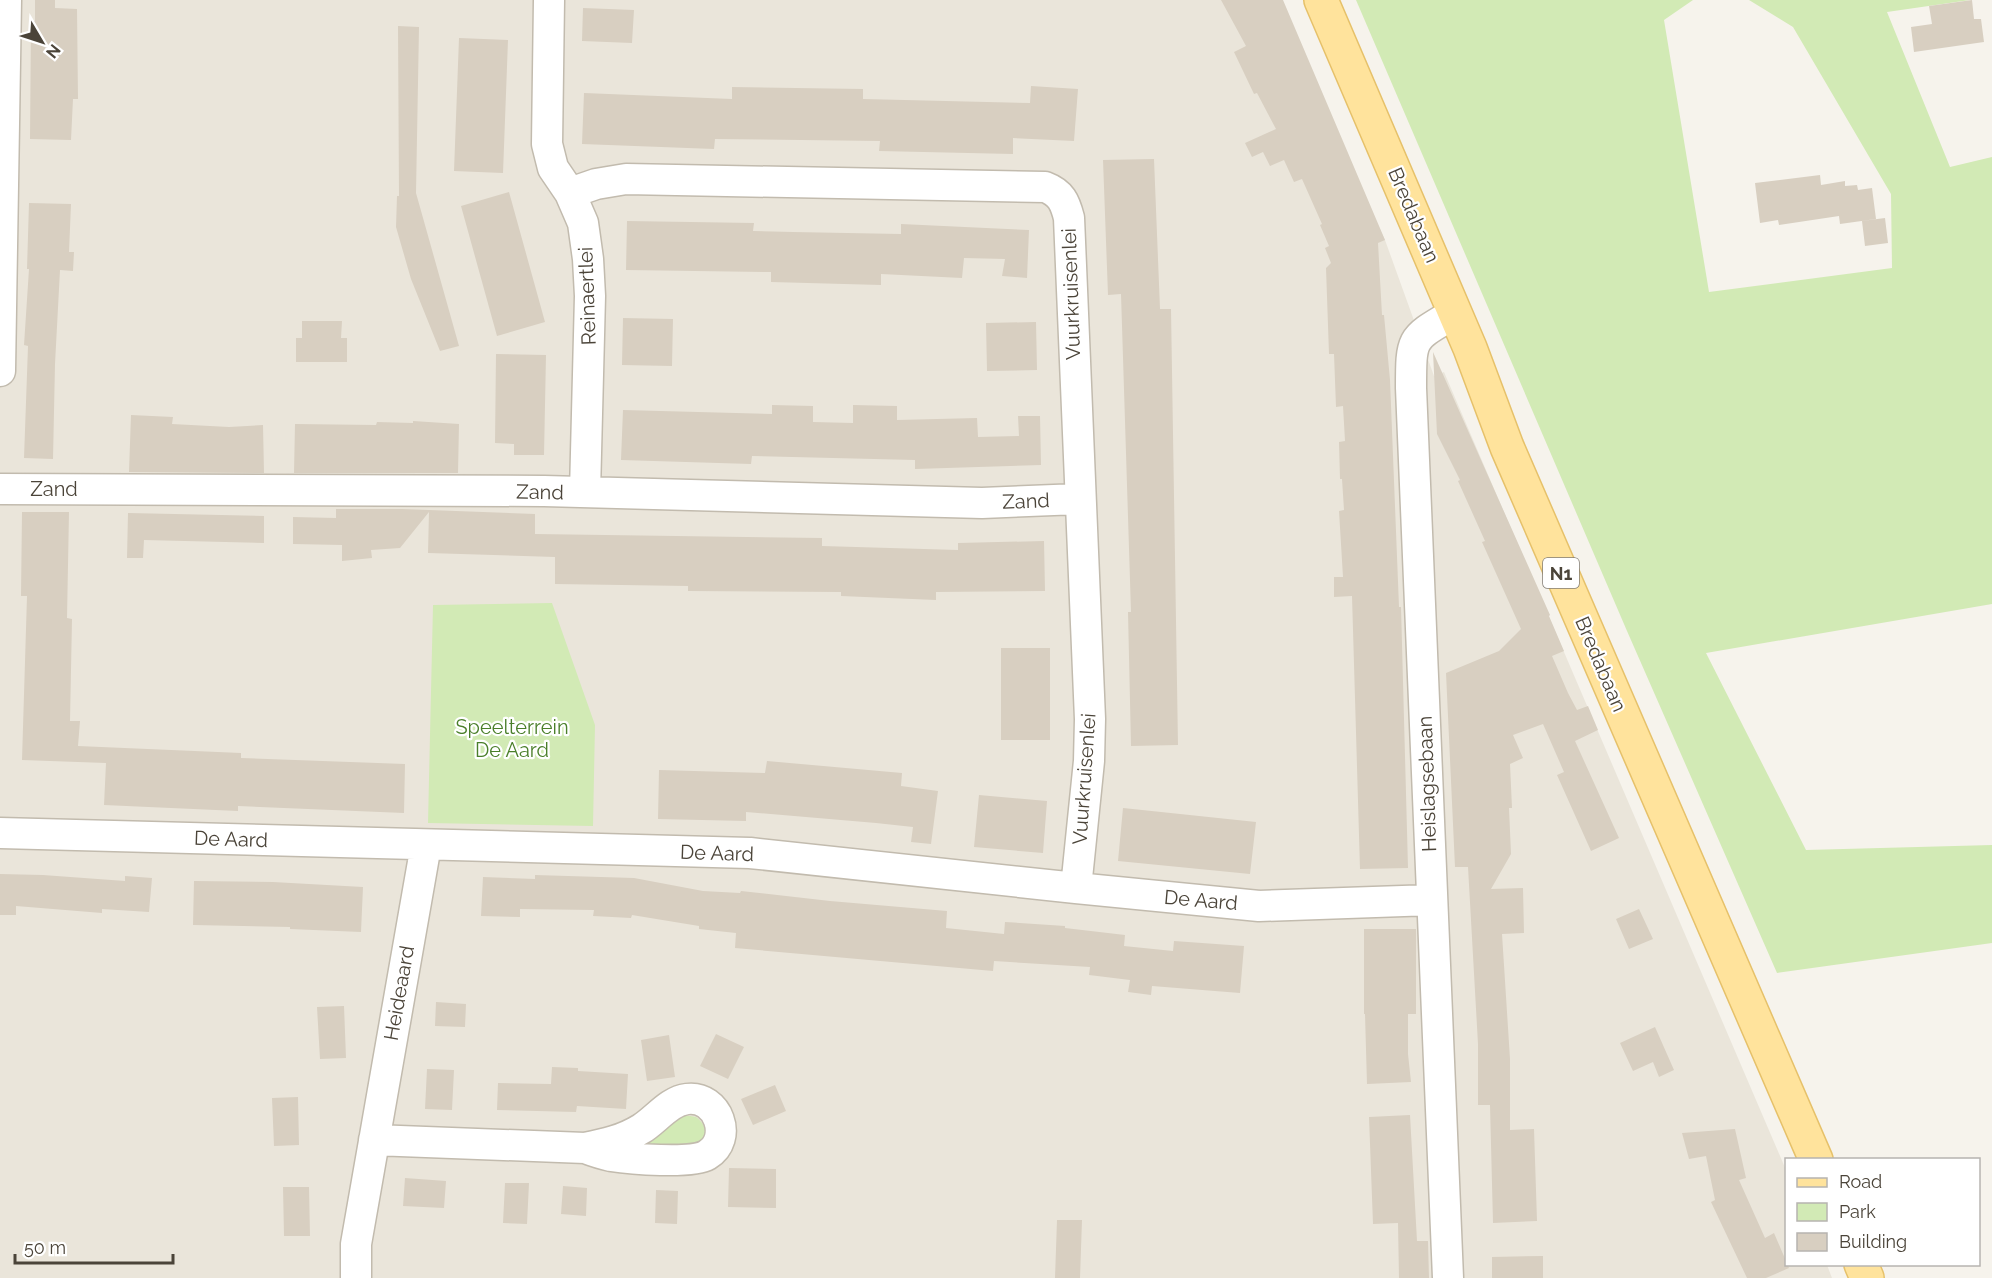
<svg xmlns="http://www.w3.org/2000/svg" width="1992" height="1278" viewBox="0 0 1992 1278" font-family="Raleway,sans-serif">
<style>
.residential{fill:#eae5da}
.green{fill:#d2eab5}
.building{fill:#d8cfc1}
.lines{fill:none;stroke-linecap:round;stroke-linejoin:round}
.minor-casing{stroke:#c2bbae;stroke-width:33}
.major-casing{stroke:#e6c16a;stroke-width:36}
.minor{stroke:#fff;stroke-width:30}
.major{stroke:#ffe39c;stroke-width:33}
.labels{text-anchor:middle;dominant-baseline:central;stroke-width:4.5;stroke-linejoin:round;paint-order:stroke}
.shield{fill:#fff;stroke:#817c74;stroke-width:1.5}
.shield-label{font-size:18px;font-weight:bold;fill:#4b4439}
.street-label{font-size:20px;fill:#4b4439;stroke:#fff}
.park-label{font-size:20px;fill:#4a7f2a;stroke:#fff}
</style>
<rect width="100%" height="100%" fill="#f6f3ec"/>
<path class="residential" d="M 0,0 L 1273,0 L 1385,240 L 1434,376 L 1444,372 L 1786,1170 L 1786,1264 L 1827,1265 L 1832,1278 L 0,1278 Z"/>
<path class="green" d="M 1356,0 L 1693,0 L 1664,20 L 1709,292 L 1892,268 L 1891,194 L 1793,27 L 1749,0 L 1970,0 L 1887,12 L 1950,167 L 1992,157 L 1992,604 L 1706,653 L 1806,850 L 1992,845 L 1992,943 L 1777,973 L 1627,631 Z
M 552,603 L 595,725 L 593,826 L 428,823 L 433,605 Z
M 679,1114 L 696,1117 C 708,1126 707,1136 700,1148 L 622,1147 Z"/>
<path class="building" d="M 35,0 L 55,0 L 55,8 L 77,9 L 78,99 L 73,99 L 71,140 L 30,139 L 31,21 L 35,21 Z
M 1221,0 L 1283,0 L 1385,240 L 1378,243 L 1382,315 L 1384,315 L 1390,380 L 1399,607 L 1401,607 L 1408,868 L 1360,869 L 1352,596 L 1334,597 L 1334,577 L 1343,577 L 1339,511 L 1344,510 L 1342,479 L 1340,479 L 1339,442 L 1345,441 L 1343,406 L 1336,407 L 1334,354 L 1329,354 L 1326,268 L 1331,263 L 1325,248 L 1329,246 L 1320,225 L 1322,224 L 1302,179 L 1294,182 L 1284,160 L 1270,166 L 1263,152 L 1252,157 L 1245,143 L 1276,129 L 1257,93 L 1254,94 L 1234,52 L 1246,46 Z
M 1972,0 L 1974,19 L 1981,19 L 1984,42 L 1914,52 L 1911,27 L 1932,24 L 1929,6 Z
M 583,8 L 634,10 L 632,43 L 582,41 Z
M 398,26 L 419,27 L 416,193 L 459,346 L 440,351 L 411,279 L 396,227 L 397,196 L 399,196 Z
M 459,38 L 508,40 L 503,173 L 454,171 Z
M 1031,86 L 1078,89 L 1074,141 L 1013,138 L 1013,154 L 879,151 L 880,141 L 715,139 L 714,149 L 582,144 L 584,93 L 732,99 L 732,87 L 863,89 L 863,99 L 1030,103 Z
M 1154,159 L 1160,309 L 1171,309 L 1178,745 L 1131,746 L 1128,612 L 1131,612 L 1121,294 L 1108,295 L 1103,160 Z
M 1820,175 L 1821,185 L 1845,181 L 1845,186 L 1857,185 L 1858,190 L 1872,188 L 1876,219 L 1840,224 L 1839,216 L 1779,225 L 1778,220 L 1760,223 L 1755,183 Z
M 509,192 L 545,322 L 497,336 L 461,206 Z
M 29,203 L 71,204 L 69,252 L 74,252 L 73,271 L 60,270 L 55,364 L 53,459 L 24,458 L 28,346 L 24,345 L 29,269 L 27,269 Z
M 1885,218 L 1888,243 L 1865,246 L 1862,221 Z
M 627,221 L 754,223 L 753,231 L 793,232 L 901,234 L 901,224 L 1029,230 L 1027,278 L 1002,276 L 1005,259 L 964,258 L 962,278 L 881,274 L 881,285 L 771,282 L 771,272 L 626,270 Z
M 623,318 L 673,319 L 672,366 L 622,365 Z
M 302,321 L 342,321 L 341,338 L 347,338 L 347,362 L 296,362 L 296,338 L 302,338 Z
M 1036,322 L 1037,370 L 987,371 L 986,323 Z
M 1433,352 L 1550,615 L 1549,616 L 1564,651 L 1552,656 L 1568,693 L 1577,710 L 1588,706 L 1598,730 L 1575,741 L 1619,838 L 1591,851 L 1557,775 L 1564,772 L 1543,724 L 1513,735 L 1523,758 L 1510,764 L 1512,808 L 1509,808 L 1511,854 L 1491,889 L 1523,888 L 1524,933 L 1502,934 L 1510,1059 L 1510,1130 L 1534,1129 L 1537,1221 L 1493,1223 L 1490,1105 L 1478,1105 L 1478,1044 L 1468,867 L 1455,867 L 1446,673 L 1499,651 L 1521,629 L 1482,542 L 1485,541 L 1458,481 L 1460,480 L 1437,434 Z
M 496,354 L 546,355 L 544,455 L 514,455 L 514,444 L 495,443 Z
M 772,405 L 813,406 L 813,422 L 853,423 L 853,405 L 897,406 L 897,420 L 977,418 L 978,437 L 1019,436 L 1018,416 L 1040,416 L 1041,465 L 915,469 L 915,460 L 752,456 L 751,464 L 621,460 L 623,410 L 772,414 Z
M 131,415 L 173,417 L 172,424 L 229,427 L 263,425 L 264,473 L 129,472 Z
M 413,421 L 459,424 L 458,473 L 294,473 L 295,424 L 376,425 L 377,422 L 413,423 Z
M 336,509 L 402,509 L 535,514 L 535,534 L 822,538 L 822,546 L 958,550 L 958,543 L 1044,541 L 1045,591 L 936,592 L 936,600 L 841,596 L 841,592 L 688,591 L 688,586 L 555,584 L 555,557 L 428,553 L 429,512 L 400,548 L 371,550 L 372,558 L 342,561 L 342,545 L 293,544 L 293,517 L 336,518 Z
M 22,512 L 69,512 L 67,618 L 72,619 L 70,721 L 80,721 L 78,746 L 241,753 L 241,758 L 405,764 L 404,813 L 238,806 L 238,811 L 104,805 L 106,763 L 22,760 L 27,596 L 21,596 Z
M 128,513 L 264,516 L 264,543 L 144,540 L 143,558 L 127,558 Z
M 1001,648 L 1050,648 L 1050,740 L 1001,740 Z
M 767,761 L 902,773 L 901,786 L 938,791 L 931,844 L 911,842 L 913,827 L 876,823 L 746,812 L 746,821 L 658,819 L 659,770 L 765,773 Z
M 979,795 L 1047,801 L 1043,853 L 974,847 Z
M 1123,808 L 1256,822 L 1250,874 L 1118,861 Z
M 0,874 L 43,875 L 125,881 L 125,876 L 152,878 L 149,912 L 102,909 L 102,913 L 16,906 L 16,915 L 0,915 Z
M 535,875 L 634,878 L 703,891 L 740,893 L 741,891 L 830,901 L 947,911 L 946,928 L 1004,934 L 1005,922 L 1065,926 L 1065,928 L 1125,935 L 1124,946 L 1173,951 L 1174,941 L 1244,946 L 1240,993 L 1152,986 L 1151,995 L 1128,992 L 1130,980 L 1089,975 L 1090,967 L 994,961 L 993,971 L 735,948 L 736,933 L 699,929 L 699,926 L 632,915 L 631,918 L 593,916 L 594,910 L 520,909 L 520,917 L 481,916 L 483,877 L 535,879 Z
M 194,881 L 273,882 L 363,887 L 361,932 L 290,929 L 290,927 L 193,925 Z
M 1639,909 L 1653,939 L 1629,949 L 1616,919 Z
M 1364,929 L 1416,929 L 1416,1014 L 1408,1014 L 1408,1054 L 1411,1082 L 1367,1084 L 1365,1014 L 1364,1014 Z
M 436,1002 L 466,1004 L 465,1027 L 435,1026 Z
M 344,1006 L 346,1058 L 320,1059 L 317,1007 Z
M 1655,1027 L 1674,1070 L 1659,1077 L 1653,1062 L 1633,1071 L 1620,1043 Z
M 716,1034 L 744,1047 L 728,1079 L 700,1066 Z
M 669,1035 L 675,1077 L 647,1081 L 641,1040 Z
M 552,1067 L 578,1068 L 578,1071 L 628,1074 L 626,1109 L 577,1106 L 576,1112 L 497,1110 L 498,1083 L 551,1084 Z
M 427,1069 L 454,1070 L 452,1110 L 425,1109 Z
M 775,1085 L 786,1111 L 753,1125 L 741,1099 Z
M 298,1097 L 299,1145 L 274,1146 L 272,1098 Z
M 1410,1115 L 1417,1241 L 1428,1241 L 1429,1278 L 1399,1278 L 1398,1223 L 1373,1224 L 1369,1117 Z
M 1735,1129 L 1746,1178 L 1739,1180 L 1765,1238 L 1774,1233 L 1789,1268 L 1766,1278 L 1747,1278 L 1711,1202 L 1715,1200 L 1706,1156 L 1689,1159 L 1682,1133 Z
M 729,1168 L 776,1169 L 776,1208 L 728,1207 Z
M 405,1178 L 446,1181 L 444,1208 L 403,1206 Z
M 505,1183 L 529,1183 L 527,1224 L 503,1223 Z
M 563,1186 L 587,1188 L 586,1216 L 561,1214 Z
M 283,1187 L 309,1187 L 310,1236 L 284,1236 Z
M 656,1190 L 678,1191 L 677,1224 L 655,1223 Z
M 1057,1220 L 1082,1220 L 1080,1278 L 1055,1278 Z
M 1543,1256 L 1543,1278 L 1492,1278 L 1492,1257 Z"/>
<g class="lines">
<defs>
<path id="minor" d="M 549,0 L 547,144 L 553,168 L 570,193 L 583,223 L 588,259 L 590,296 L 585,492
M 570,193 L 596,184 L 626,179 L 1045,187 C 1061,193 1065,202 1069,218 L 1090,719 L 1089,761 L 1076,888
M 0,371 L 6,0
M 0,489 L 544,491 L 982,503 L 1079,499
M 0,833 L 750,853 L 1076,888 L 1259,906 L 1432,900
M 374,1140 L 585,1148 C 593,1151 602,1154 611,1156 C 630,1159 692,1164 707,1155 C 734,1139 718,1095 687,1099 C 669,1101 656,1120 641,1129 C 623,1140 605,1144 585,1148
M 356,1278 L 356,1244 L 426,845
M 1448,1278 L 1411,388 C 1411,336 1411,339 1455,313"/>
<path id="major" d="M 1321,0 L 1470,348 L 1507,447 L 1816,1160
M 1861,1264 L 1867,1278"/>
</defs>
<use href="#minor" class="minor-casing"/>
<use href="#major" class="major-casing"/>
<use href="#minor" class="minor"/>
<use href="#major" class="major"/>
</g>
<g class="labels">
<rect class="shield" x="1543" y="558" width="36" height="30" rx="4.5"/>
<g class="shield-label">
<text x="1561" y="573">N1</text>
</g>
<g class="street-label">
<text transform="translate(1414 215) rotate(67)">Bredabaan</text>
<text transform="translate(1071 294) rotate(-92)">Vuurkruisenlei</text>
<text transform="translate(587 296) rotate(-92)">Reinaertlei</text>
<text x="54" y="489">Zand</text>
<text transform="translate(540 492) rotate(1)">Zand</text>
<text transform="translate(1026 501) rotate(-2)">Zand</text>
<text transform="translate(1601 664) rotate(67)">Bredabaan</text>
<text transform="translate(1084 779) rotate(-86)">Vuurkruisenlei</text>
<text transform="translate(1427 784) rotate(-92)">Heislagsebaan</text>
<text transform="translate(231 839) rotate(2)">De Aard</text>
<text transform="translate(717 853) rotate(2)">De Aard</text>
<text transform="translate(1201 900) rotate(5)">De Aard</text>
<text transform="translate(399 993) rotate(-80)">Heideaard</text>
</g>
<g class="park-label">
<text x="512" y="727">Speelterrein<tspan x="512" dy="23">De Aard</tspan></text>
</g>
</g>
<rect x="1785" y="1158" width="195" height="108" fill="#ffffff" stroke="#b7b4b0" stroke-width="1.5"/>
<rect x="1797" y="1178" width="30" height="9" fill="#ffe39c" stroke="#b7b4b0" stroke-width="1.5"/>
<text x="1839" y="1188" font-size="18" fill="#4b4439">Road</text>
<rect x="1797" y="1203" width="30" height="18" fill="#d2eab5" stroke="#b7b4b0" stroke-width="1.5"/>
<text x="1839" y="1218" font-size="18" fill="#4b4439">Park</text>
<rect x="1797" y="1233" width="30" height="18" fill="#d8cfc1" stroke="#b7b4b0" stroke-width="1.5"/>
<text x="1839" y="1248" font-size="18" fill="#4b4439">Building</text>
<g transform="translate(42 42) rotate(129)" stroke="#ffffff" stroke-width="4.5" paint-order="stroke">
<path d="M0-4.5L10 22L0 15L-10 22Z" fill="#4b4439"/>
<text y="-9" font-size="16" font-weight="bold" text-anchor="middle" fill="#4b4439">N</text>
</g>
<path d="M15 1254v9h158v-9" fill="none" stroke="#4b4439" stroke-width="3"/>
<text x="24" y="1254" font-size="18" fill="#4b4439" stroke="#ffffff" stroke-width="4.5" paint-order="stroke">50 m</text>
</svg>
